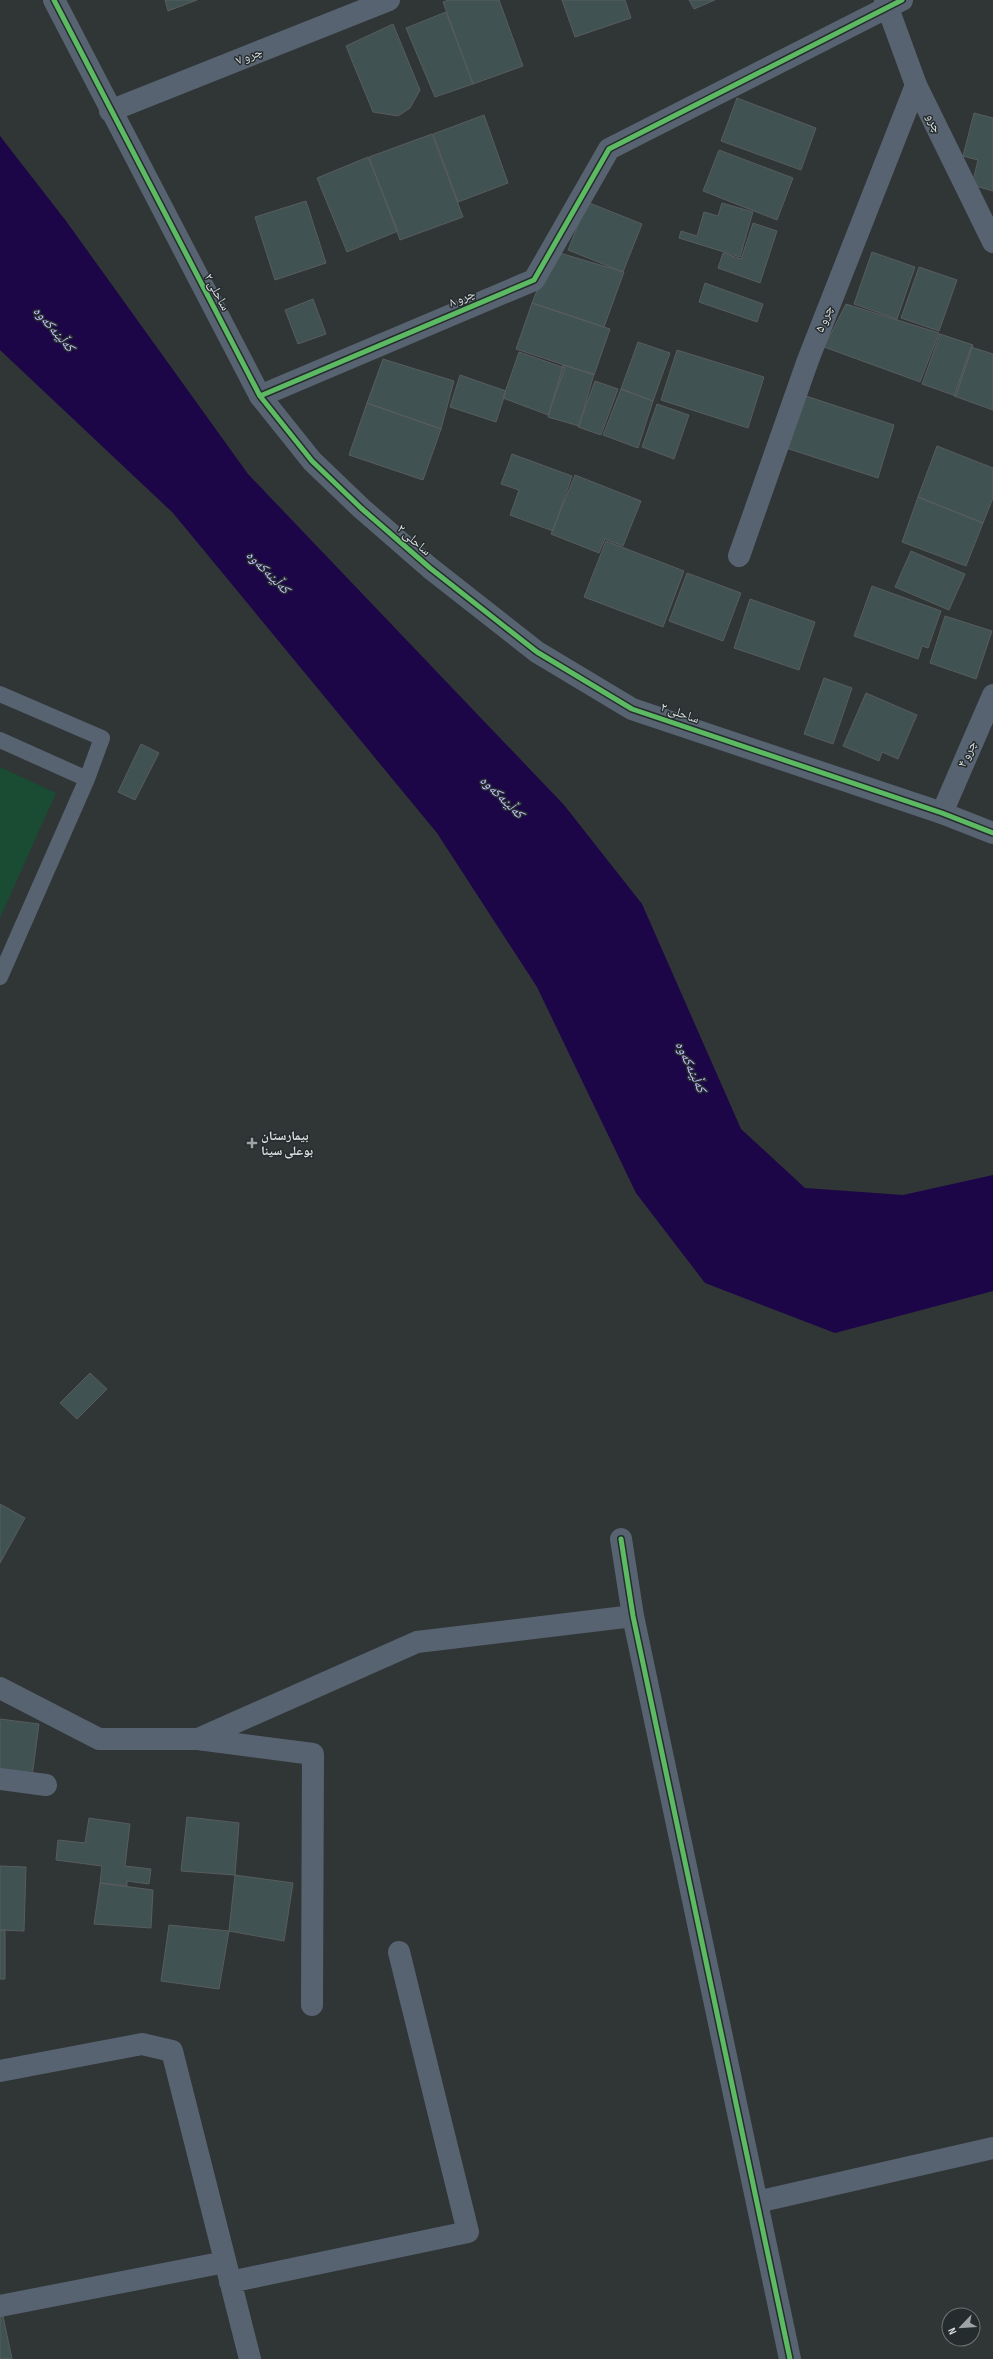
<svg xmlns="http://www.w3.org/2000/svg" width="993" height="2359" viewBox="0 0 993 2359" font-family="'Sofia Sans Condensed','Noto Naskh Arabic',sans-serif">
<style>
.green{fill:#1a4c33}
.water{fill:#1c0648}
.building{fill:#415252;stroke:#585c5e}
.lines{fill:none;stroke-linecap:round;stroke-linejoin:round}
.service{stroke:#586371;stroke-width:16}
.minor{stroke:#586371;stroke-width:22}
.tertiary{stroke:#586371;stroke-width:22}
.cycleway-casing{stroke:#252c2e;stroke-width:8}
.cycleway{stroke:#5cba63;stroke-width:5}
.poi-dot{fill:#9ea4a4;stroke:#252c2e;stroke-width:1.5}
.labels{text-anchor:middle;dominant-baseline:central;stroke-width:3;stroke-linejoin:round;paint-order:stroke}
.street-label{font-size:13px;fill:#dadfe0;stroke:#252c2e}
.poi-label{font-size:13px;font-weight:bold;fill:#dadfe0;stroke:#252c2e;text-anchor:start}
.water-label{font-size:14px;font-style:italic;fill:#c3befe;stroke:#252c2e}
</style>
<rect width="100%" height="100%" fill="#303536"/>
<path class="green" d="M 0,767 L 56,793 L 0,918 Z"/>
<path class="water" d="M 0,136 L 66,221 L 248,474 L 564,805 L 642,904 L 741,1129 L 805,1188 L 903,1195 L 993,1175 L 993,1291 L 835,1333 L 705,1283 L 636,1193 L 537,987 L 437,833 L 173,513 L 0,350 Z"/>
<path class="building" d="M 165,0 L 197,0 L 168,11 Z
M 449,0 L 499,0 L 523,66 L 473,84 L 443,2 Z
M 562,0 L 625,0 L 631,18 L 575,37 Z
M 689,0 L 715,0 L 694,9 Z
M 446,12 L 473,84 L 435,97 L 406,28 Z
M 393,24 L 420,90 L 410,108 L 398,116 L 373,112 L 346,46 Z
M 737,98 L 816,128 L 801,170 L 721,141 Z
M 974,113 L 993,118 L 993,191 L 972,185 L 978,160 L 963,156 Z
M 484,115 L 508,183 L 458,202 L 433,134 Z
M 432,134 L 463,217 L 400,240 L 369,157 Z
M 719,150 L 793,178 L 777,220 L 703,191 Z
M 368,157 L 398,231 L 347,252 L 317,178 Z
M 306,201 L 326,263 L 275,280 L 255,217 Z
M 587,202 L 642,224 L 623,272 L 568,250 Z
M 722,203 L 753,212 L 740,257 L 679,238 L 681,231 L 697,236 L 704,212 L 718,216 Z
M 753,223 L 777,231 L 760,283 L 718,268 L 723,253 L 741,259 Z
M 553,251 L 624,272 L 604,327 L 532,303 Z
M 872,252 L 915,267 L 897,319 L 854,304 Z
M 919,267 L 957,280 L 939,331 L 901,318 Z
M 705,283 L 763,304 L 757,322 L 699,302 Z
M 313,299 L 326,334 L 298,344 L 285,310 Z
M 532,303 L 610,329 L 594,375 L 516,349 Z
M 846,304 L 939,333 L 920,382 L 824,347 Z
M 940,334 L 973,345 L 956,396 L 922,384 Z
M 638,342 L 670,353 L 653,401 L 621,389 Z
M 971,347 L 993,354 L 993,410 L 954,396 Z
M 677,350 L 764,377 L 748,428 L 661,400 Z
M 519,352 L 565,368 L 548,415 L 503,398 Z
M 383,359 L 454,381 L 441,429 L 367,403 Z
M 563,365 L 594,374 L 579,426 L 548,417 Z
M 460,375 L 506,391 L 496,422 L 450,407 Z
M 595,381 L 618,389 L 601,435 L 578,427 Z
M 621,389 L 653,401 L 638,448 L 603,435 Z
M 803,395 L 894,425 L 878,478 L 786,448 Z
M 367,403 L 441,429 L 423,480 L 349,455 Z
M 657,404 L 689,415 L 674,459 L 642,447 Z
M 937,446 L 993,468 L 993,498 L 983,523 L 918,497 Z
M 512,454 L 572,476 L 553,531 L 510,515 L 519,490 L 501,484 Z
M 575,475 L 641,501 L 623,546 L 605,539 L 599,553 L 551,534 Z
M 918,497 L 983,523 L 966,566 L 902,542 Z
M 606,541 L 684,571 L 663,627 L 584,597 Z
M 911,551 L 965,574 L 949,610 L 895,587 Z
M 687,573 L 741,593 L 723,641 L 669,621 Z
M 872,586 L 941,611 L 928,648 L 922,646 L 918,659 L 854,636 Z
M 750,599 L 815,622 L 799,670 L 734,648 Z
M 945,616 L 992,631 L 976,679 L 930,663 Z
M 824,678 L 852,688 L 833,744 L 804,734 Z
M 866,693 L 917,715 L 898,759 L 882,752 L 879,761 L 843,746 Z
M 141,744 L 159,753 L 135,800 L 118,792 Z
M 90,1373 L 107,1389 L 77,1419 L 60,1403 Z
M 0,1504 L 25,1518 L 0,1563 Z
M 0,1719 L 39,1724 L 32,1777 L 0,1773 Z
M 187,1817 L 239,1823 L 235,1875 L 181,1871 Z
M 89,1818 L 130,1824 L 125,1866 L 151,1869 L 149,1884 L 127,1881 L 127,1886 L 100,1883 L 102,1866 L 56,1860 L 58,1840 L 85,1843 Z
M 0,1866 L 26,1867 L 24,1931 L 0,1930 Z
M 235,1875 L 293,1883 L 284,1941 L 229,1931 Z
M 100,1883 L 153,1890 L 151,1928 L 94,1924 Z
M 169,1925 L 229,1931 L 219,1989 L 161,1981 Z
M 0,1930 L 5,1930 L 5,1979 L 0,1979 Z
M 0,2316 L 3,2316 L 12,2359 L 0,2359 Z"/>
<g class="lines">
<path class="service" d="M 0,694 L 102,738 L 87,779 L 0,977
M 0,740 L 87,779"/>
<path class="minor" d="M 110,111 L 389,0
M 260,396 L 534,280 L 609,149 L 902,0
M 739,556 L 808,360 L 916,85
M 942,813 L 993,695
M 621,1539 L 633,1616 L 790,2359
M 0,1688 L 99,1739 L 198,1739 L 313,1754 L 312,2005
M 198,1739 L 417,1642 L 633,1616
M 0,1779 L 46,1785
M 0,2071 L 142,2044 L 172,2051 L 250,2359
M 757,2202 L 993,2148
M 230,2282 L 468,2232 L 399,1952
M 0,2306 L 225,2262"/>
<path class="tertiary" d="M 54,0 L 260,396 L 312,461 L 361,508 L 430,568 L 537,652 L 632,709 L 942,813 L 993,833
M 885,0 L 916,85 L 993,242"/>
<defs>
<path id="cycleway" d="M 54,0 L 260,396 L 312,461 L 361,508 L 430,568 L 537,652 L 632,709 L 942,813 L 993,833
M 260,396 L 534,280 L 609,149 L 902,0
M 621,1539 L 633,1616 L 790,2359"/>
</defs>
<use href="#cycleway" class="cycleway-casing"/>
<use href="#cycleway" class="cycleway"/>
</g>
<path class="poi-dot" d="M250 1137h4v4h4v4h-4v4h-4v-4h-4v-4h4z"/>
<g class="labels">
<g class="street-label">
<text transform="translate(249 56) rotate(-22)">چرو ۷</text>
<text transform="translate(934 123) rotate(64)">چرو</text>
<text transform="translate(217 292) rotate(62)">ساحلی ۲</text>
<text transform="translate(462 298) rotate(-23)">چرو ۸</text>
<text transform="translate(824 319) rotate(-69)">چرو ۵</text>
<text transform="translate(414 540) rotate(41)">ساحلی ۲</text>
<text transform="translate(680 713) rotate(19)">ساحلی ۲</text>
<text transform="translate(967 754) rotate(-66)">چرو ۴</text>
</g>
<g class="poi-label">
<text x="261" y="1136">بیمارستان<tspan x="261" dy="15">بوعلی سینا</tspan></text>
</g>
<g class="water-label">
<text transform="translate(54 329) rotate(49)">کەڵینەکەوە</text>
<text transform="translate(268 572) rotate(45)">کەڵینەکەوە</text>
<text transform="translate(502 797) rotate(44)">کەڵینەکەوە</text>
<text transform="translate(691 1067) rotate(65)">کەڵینەکەوە</text>
</g>
</g>
<g transform="translate(961 2327) rotate(245)"><circle r="19" fill="#252c2e" stroke="#6d7475"/>
<path d="M0-3L7 15L0 10L-7 15Z" fill="#9ea4a4"/>
<text y="-6" font-size="11" font-weight="bold" text-anchor="middle" fill="#dadfe0">N</text>
</g>
</svg>
